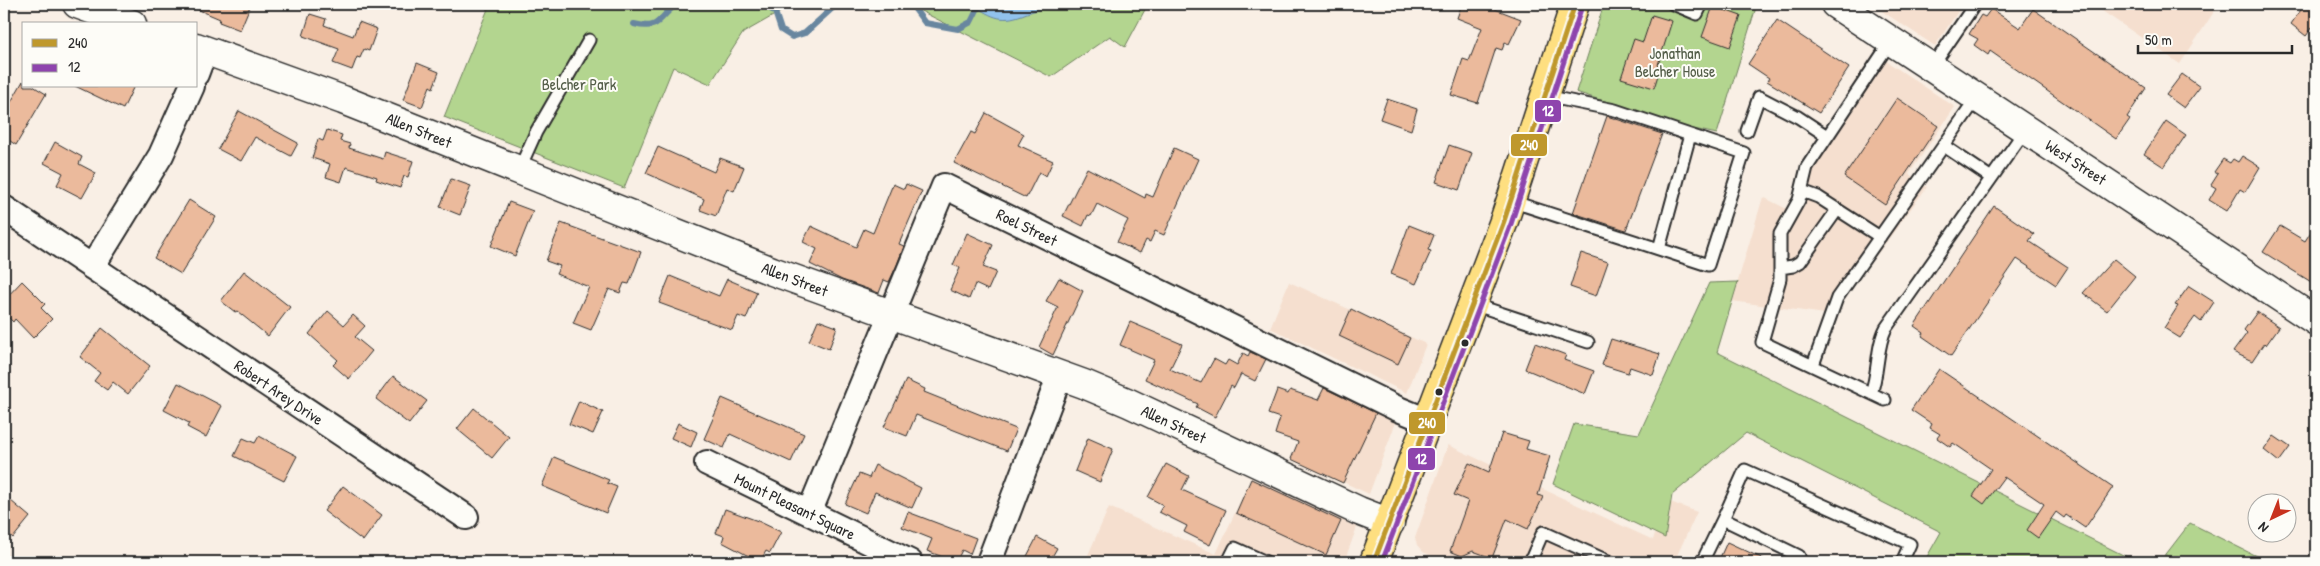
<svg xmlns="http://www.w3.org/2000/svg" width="2320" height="566" viewBox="0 0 2320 566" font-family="'Patrick Hand',sans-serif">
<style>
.built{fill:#f5dfcf}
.green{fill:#b3d58f;stroke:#6f805d}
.water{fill:#91c2ed;stroke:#68869f}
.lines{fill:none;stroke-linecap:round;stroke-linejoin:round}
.stream{stroke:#68869f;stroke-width:6}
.building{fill:#ebba9c;stroke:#2b2b2b}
.lane-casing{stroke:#2b2b2b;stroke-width:15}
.street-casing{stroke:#2b2b2b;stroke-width:28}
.secondary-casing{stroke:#2b2b2b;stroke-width:31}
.primary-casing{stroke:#2b2b2b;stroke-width:31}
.lane{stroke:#fdfcf7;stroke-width:11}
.street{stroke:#fdfcf7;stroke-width:24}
.secondary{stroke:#fdfcf7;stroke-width:28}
.primary{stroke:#fedf80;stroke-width:28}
.bus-1-casing{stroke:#fdfcf7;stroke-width:9}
.bus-2-casing{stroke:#fdfcf7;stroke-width:9}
.bus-1{stroke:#bf982c;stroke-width:5}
.bus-2{stroke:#8e44ad;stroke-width:5}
.bus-dot{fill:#2b2b2b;stroke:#fdfcf7;stroke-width:2}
.labels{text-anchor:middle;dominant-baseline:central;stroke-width:4;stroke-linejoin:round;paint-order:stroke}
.park-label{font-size:16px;fill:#545e49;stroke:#fdfcf7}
.street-label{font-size:16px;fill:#2b2b2b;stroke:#fdfcf7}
.line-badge{stroke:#fdfcf7;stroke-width:2}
.badge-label{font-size:14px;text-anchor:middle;font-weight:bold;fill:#fff}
</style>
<rect width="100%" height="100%" fill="#f9efe5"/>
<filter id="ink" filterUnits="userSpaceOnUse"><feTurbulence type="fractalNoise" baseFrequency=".02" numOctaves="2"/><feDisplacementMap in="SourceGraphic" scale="10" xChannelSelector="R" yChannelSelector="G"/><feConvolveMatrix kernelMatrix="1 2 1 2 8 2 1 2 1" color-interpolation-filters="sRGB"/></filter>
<g filter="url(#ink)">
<path class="built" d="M 1871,4 L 1963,4 L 1935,46 Z
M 2092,4 L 2219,4 L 2180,64 Z
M 1880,57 L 1955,107 L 1909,174 L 1927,187 L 1832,315 L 1732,301 L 1763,197 L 1787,209 L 1820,151 Z
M 1289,282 L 1426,344 L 1407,393 L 1270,328 Z
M 1324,388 L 1396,422 L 1369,494 L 1291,458 Z
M 1448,445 L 1653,540 L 1665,500 L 1697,512 L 1674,562 L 1445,562 L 1423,552 L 1417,545 L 1415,538 Z
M 1251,478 L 1357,527 L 1344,562 L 1085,562 L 1109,507 L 1216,554 Z"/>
<path class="green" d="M 490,4 L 794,4 L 743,33 L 710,84 L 673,67 L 624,188 L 444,117 Z
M 907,4 L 1148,4 L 1125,47 L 1110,36 L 1051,77 Z
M 1604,4 L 1757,4 L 1717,134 L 1676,125 L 1576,92 Z
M 1738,282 L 1717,352 L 2137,562 L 1924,562 L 1941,532 L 1746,433 L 1672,495 L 1665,538 L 1553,484 L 1574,424 L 1639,434 L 1709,283 Z
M 2190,523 L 2268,562 L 2160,562 Z"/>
<path class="water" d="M 972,4 L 1053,4 C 1045,8 1036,10 1027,13 C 1003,23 994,19 972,4 Z"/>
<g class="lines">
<path class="stream" d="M 764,4 L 775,12 L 781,30 L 792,37 L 805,33 L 837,4
M 911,4 L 925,23 L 958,29 L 971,22 L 978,8
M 634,24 C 661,31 658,17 677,4"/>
</g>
<path class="building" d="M 185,4 L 251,4 L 240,30 L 219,22 L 220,19 Z
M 1462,4 L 1482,4 L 1521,19 L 1509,44 L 1505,42 L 1502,50 L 1496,48 L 1478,103 L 1451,95 L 1463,59 L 1469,61 L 1482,28 L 1457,18 Z
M 2305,4 L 2316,4 L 2316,23 L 2306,36 L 2291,24 Z
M 1713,6 L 1741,16 L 1730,47 L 1702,37 Z
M 1991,9 L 2020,28 L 2033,9 L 2146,88 L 2127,117 L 2130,119 L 2116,139 L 1990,51 L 1988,55 L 1974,45 L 1978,39 L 1969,34 L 1981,15 L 1985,17 Z
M 310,14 L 326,19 L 324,25 L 353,36 L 359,22 L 377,29 L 369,51 L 364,49 L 360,58 L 357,57 L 352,70 L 333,63 L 339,49 L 303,36 Z
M 1652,15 L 1672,21 L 1656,71 L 1659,72 L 1654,88 L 1621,78 L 1634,39 L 1643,42 Z
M 1777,20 L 1849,68 L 1819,113 L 1767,81 L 1769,78 L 1748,64 Z
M 417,63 L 439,72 L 433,88 L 430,86 L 422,107 L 403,100 Z
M 2182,74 L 2200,87 L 2184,108 L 2166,95 Z
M 23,81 L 24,86 L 33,86 L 46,94 L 16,145 L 4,137 L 4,97 L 11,102 Z
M 75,86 L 134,86 L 123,109 Z
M 1897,98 L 1938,126 L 1885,205 L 1844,177 Z
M 1387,99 L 1417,109 L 1411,130 L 1380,119 Z
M 239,111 L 298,143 L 291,156 L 255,137 L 241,161 L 218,149 Z
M 986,113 L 1024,134 L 1018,145 L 1053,161 L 1046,176 L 1039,172 L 1026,198 L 954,163 L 971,132 L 975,134 Z
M 1607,116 L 1662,134 L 1626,230 L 1573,213 Z
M 2166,121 L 2186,135 L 2164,167 L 2144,154 Z
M 327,130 L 342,135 L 340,141 L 350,144 L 349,148 L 383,159 L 385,152 L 413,161 L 408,177 L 404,176 L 400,188 L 376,180 L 377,177 L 346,167 L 341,182 L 326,177 L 330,164 L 312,158 L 318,139 L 323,141 Z
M 55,142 L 82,157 L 79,164 L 96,173 L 82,198 L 57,185 L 63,173 L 44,163 Z
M 1449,145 L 1472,153 L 1459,190 L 1436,182 Z
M 658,147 L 714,172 L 720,158 L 744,167 L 734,191 L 727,188 L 716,216 L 700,210 L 704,199 L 646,173 Z
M 1174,148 L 1198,159 L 1164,235 L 1155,231 L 1150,242 L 1146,240 L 1140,253 L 1117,242 L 1128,220 L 1097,204 L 1091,216 L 1088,215 L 1083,226 L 1063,216 L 1087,168 L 1145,198 L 1146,194 L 1153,197 Z
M 2242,156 L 2260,167 L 2245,192 L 2240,189 L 2227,211 L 2209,200 L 2216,188 L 2211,185 L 2218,174 L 2214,172 L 2223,159 L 2230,163 L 2233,159 L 2238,162 Z
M 451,179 L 471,186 L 460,215 L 440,207 Z
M 893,184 L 904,189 L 906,184 L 922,191 L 899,244 L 904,246 L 897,265 L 889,282 L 884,280 L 879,293 L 842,280 L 810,264 L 817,249 L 803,242 L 811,226 L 856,247 L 864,229 L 873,233 Z
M 189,200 L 216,217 L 181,274 L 154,258 Z
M 509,202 L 533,211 L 515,256 L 491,246 Z
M 1994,206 L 2034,234 L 2029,241 L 2068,267 L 2056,285 L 2017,259 L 1951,356 L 1922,336 L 1924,333 L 1914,326 Z
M 561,223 L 641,252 L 629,284 L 624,283 L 620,293 L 609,289 L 591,330 L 573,323 L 589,287 L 556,274 L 560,266 L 546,261 Z
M 2316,224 L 2316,285 L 2263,252 L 2280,226 L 2305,241 Z
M 1409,225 L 1434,235 L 1428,250 L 1431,251 L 1416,284 L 1391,274 Z
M 967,233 L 993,245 L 983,267 L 996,272 L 988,290 L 975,284 L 969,299 L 950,290 L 960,268 L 953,265 Z
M 1581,253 L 1608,262 L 1596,296 L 1570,287 Z
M 2114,259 L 2135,276 L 2107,311 L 2083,293 Z
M 244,271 L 290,307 L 268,336 L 237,311 L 235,312 L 221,301 Z
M 670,276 L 719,296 L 727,279 L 757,292 L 746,319 L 738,316 L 732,330 L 659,303 Z
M 1059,278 L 1083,291 L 1053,355 L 1039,347 L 1058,307 L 1046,301 Z
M 22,281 L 45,304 L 41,308 L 52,319 L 33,338 L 15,319 L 13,322 L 4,313 L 4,300 Z
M 2189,286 L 2214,302 L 2201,322 L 2195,317 L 2180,338 L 2164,328 L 2178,306 L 2175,305 Z
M 1351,309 L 1410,338 L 1398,364 L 1339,336 Z
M 328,311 L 344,325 L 353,315 L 365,326 L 355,337 L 372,351 L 349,379 L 333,365 L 338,360 L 309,334 Z
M 2257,312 L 2279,327 L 2266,345 L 2264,343 L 2252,361 L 2233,352 L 2247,333 L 2244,330 Z
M 818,320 L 837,327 L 829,349 L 809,341 Z
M 1130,322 L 1182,344 L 1170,369 L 1201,383 L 1214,359 L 1225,365 L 1228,360 L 1237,365 L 1243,353 L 1248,356 L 1250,352 L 1266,359 L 1255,381 L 1241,374 L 1234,388 L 1231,386 L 1215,417 L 1196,407 L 1198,404 L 1145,379 L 1154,360 L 1120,345 Z
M 102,328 L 150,366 L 128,394 L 113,382 L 107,390 L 94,381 L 100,373 L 80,357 Z
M 1611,339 L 1660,354 L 1653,375 L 1630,367 L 1628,373 L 1602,365 Z
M 1535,343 L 1566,355 L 1564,360 L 1594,371 L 1585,394 L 1525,369 Z
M 1939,369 L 2113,487 L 2085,528 L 2066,515 L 2064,518 L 2056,512 L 2038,538 L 2027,530 L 2044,504 L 2004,477 L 1984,504 L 1973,496 L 1991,469 L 1959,447 L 1953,443 L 1950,447 L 1937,438 L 1940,434 L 1930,428 L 1932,424 L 1911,410 Z
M 393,376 L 427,401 L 409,424 L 376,399 Z
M 906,380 L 925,389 L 924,392 L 1016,429 L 1007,451 L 916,415 L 907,436 L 884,427 Z
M 178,383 L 222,406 L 206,437 L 187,427 L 189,423 L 164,410 Z
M 1324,388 L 1376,413 L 1343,483 L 1291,459 L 1298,442 L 1275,434 L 1280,418 L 1268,414 L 1277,390 L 1288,394 L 1290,390 L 1318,400 Z
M 722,398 L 804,434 L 791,462 L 730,434 L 724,448 L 704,439 Z
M 579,401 L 603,412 L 593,434 L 569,424 Z
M 474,408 L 509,437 L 492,458 L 457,429 Z
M 678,423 L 697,432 L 691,447 L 671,438 Z
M 1502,433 L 1529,441 L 1526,449 L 1550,456 L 1538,495 L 1543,497 L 1528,529 L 1507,519 L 1492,558 L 1473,551 L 1462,556 L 1450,551 L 1468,501 L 1454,495 L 1469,463 L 1489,472 Z
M 259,436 L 297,456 L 284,481 L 234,456 L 243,438 L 255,443 Z
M 2274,436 L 2290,447 L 2279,462 L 2264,450 Z
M 1088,438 L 1113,449 L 1100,482 L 1075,471 Z
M 554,457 L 609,480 L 607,483 L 617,487 L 606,513 L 542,486 Z
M 1166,464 L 1189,476 L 1182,490 L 1226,510 L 1210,545 L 1184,532 L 1187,526 L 1159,512 L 1163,505 L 1148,497 Z
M 875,465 L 921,488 L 912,508 L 875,492 L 866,513 L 845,504 L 859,474 L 869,478 Z
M 1251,479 L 1341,521 L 1326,555 L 1236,513 Z
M 343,486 L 382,515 L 363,541 L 324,511 Z
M 4,495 L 30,517 L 13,538 L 4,530 Z
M 725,509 L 758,521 L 781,532 L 770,553 L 766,551 L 760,562 L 722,542 L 724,536 L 716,533 Z
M 908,512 L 976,538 L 970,554 L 962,550 L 956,562 L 927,551 L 932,539 L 902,527 Z
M 1037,537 L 1057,548 L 1049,562 L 1024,562 Z
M 1727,542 L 1770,562 L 1718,562 Z"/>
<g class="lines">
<defs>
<path id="lane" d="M 1673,4 L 1697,14 L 1702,4
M 1932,67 L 1975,4
M 1747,131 L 1759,97 L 1798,117 L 1827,136
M 1944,146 L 1990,177
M 519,170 L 536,132 L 589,40
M 1802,191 L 1818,197 L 1880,237
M 1511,201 L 1708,265 L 1744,153 L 1615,110 L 1545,96
M 1659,249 L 1690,135
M 1780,268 L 1793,266 L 1800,262 L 1837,210
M 1473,304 L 1588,342
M 1813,365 L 1837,298 L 1977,98
M 1871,393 C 1879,372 1876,347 1886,328 L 2026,129
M 1885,400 L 1762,342 L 1780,279 L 1780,234 L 1799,200 L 1807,167 L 1891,41
M 1723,519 L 1745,470 L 1910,544 L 1902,562
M 1228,562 L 1235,548 L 1266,562
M 1530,562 L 1543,532 L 1610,562
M 1702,562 L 1723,519 L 1799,556 L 1796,562"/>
<path id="street" d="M 196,74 L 205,50
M 4,208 L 466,517
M 92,267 L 161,155 L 192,86
M 707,463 L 910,562
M 809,513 L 944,186 L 1396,408 L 1428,421
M 989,562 L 1060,375"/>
<path id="secondary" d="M 77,4 L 132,24
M 1835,4 L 2316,321
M 196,47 L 343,100 L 772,271 L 1084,384 L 1129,403 L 1359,511 L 1390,523"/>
<path id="primary" d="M 1374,562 L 1504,221 L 1575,4"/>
</defs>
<use href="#lane" class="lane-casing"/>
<use href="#street" class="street-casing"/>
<use href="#secondary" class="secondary-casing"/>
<use href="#primary" class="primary-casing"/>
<use href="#lane" class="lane"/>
<use href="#street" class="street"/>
<use href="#secondary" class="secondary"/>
<use href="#primary" class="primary"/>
<defs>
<path id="bus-1" d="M 1374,562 L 1504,221 L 1575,4"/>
<path id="bus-2" d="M 1382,562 L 1511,224 L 1582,6"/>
</defs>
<use href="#bus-1" class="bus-1-casing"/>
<use href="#bus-2" class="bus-2-casing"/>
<use href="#bus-1" class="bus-1"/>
<use href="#bus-2" class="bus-2"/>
</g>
</g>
<g class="bus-dot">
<circle cx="1465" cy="343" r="4.5"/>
<circle cx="1439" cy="392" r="4.5"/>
</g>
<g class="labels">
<g class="park-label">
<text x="1675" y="53">Jonathan<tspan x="1675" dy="18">Belcher House</tspan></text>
<text x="579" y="84">Belcher Park</text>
</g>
<g class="street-label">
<text transform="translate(419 130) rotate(22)">Allen Street</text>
<text transform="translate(2076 162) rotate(33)">West Street</text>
<text transform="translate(1027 227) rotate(26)">Roel Street</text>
<text transform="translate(795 279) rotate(21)">Allen Street</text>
<text transform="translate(279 392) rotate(34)">Robert Arey Drive</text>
<text transform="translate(1174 424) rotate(25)">Allen Street</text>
<text transform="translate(795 506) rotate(26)">Mount Pleasant Square</text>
</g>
</g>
<g class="line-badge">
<rect x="1534" y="99" width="28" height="24" rx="5" fill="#8e44ad"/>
<rect x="1510" y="133" width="38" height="24" rx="5" fill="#bf982c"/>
<rect x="1408" y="411" width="38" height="24" rx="5" fill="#bf982c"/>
<rect x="1407" y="447" width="29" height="24" rx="5" fill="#8e44ad"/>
</g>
<g class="badge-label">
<text x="1548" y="116">12</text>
<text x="1529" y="150">240</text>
<text x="1427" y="428">240</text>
<text x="1421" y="464">12</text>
</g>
<rect width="2320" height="566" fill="none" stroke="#fdfcf7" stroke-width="20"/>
<rect x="10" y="10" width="2300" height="546" fill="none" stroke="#2b2b2b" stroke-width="2" filter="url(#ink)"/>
<rect x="22" y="22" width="175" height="65" fill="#fdfcf7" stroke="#a9a8a5"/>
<rect x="32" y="39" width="25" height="8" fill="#bf982c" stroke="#a9a8a5"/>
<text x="68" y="48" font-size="15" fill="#2b2b2b">240</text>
<rect x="32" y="64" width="25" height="8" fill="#8e44ad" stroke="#a9a8a5"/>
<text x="68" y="72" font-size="15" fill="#2b2b2b">12</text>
<g transform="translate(2272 518) rotate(223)"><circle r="24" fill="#fdfcf7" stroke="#a9a8a5"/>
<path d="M0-4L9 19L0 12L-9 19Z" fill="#c8321e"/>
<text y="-8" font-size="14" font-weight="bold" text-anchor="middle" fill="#2b2b2b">N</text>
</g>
<path d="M2138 45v8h154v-8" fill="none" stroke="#2b2b2b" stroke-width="2.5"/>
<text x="2145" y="45" font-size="15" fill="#2b2b2b" stroke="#fdfcf7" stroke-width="4" paint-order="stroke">50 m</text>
</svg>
